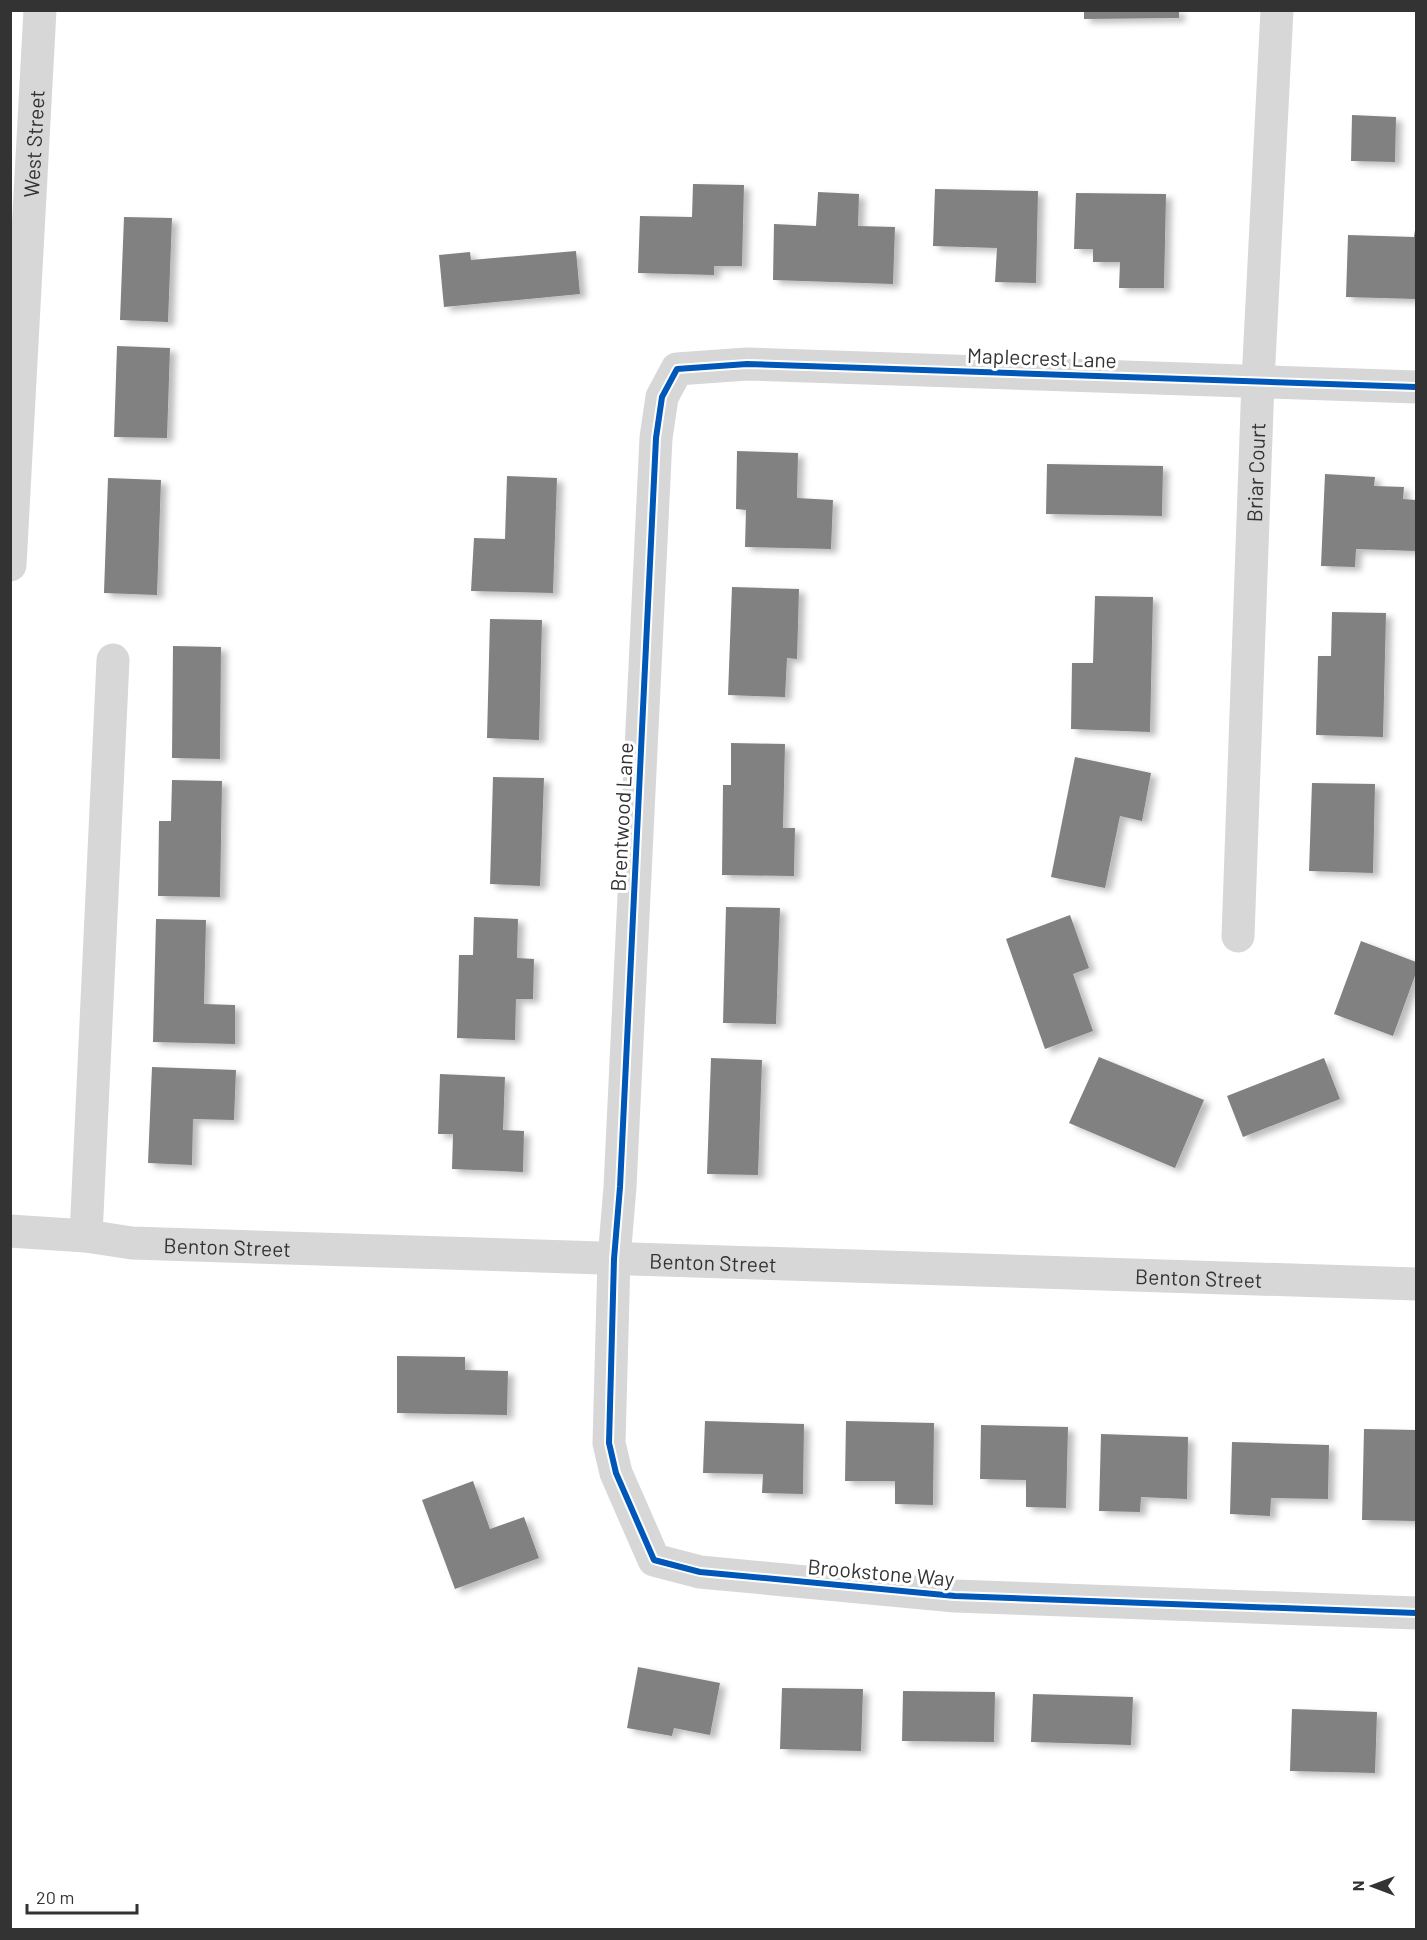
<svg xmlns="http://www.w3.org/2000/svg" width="1427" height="1940" viewBox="0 0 1427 1940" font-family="Barlow,sans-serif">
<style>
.building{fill:#818181;filter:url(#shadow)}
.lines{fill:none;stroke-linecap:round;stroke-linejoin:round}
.minor{stroke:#d7d7d7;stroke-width:33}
.cycleway-casing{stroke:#fff;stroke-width:10}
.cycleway{stroke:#0057b8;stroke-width:6}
.labels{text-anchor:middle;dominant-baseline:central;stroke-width:6;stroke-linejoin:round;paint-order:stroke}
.street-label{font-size:21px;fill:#333;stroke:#fff}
</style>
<defs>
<filter id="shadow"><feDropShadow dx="6" dy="4" stdDeviation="3" flood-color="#0004"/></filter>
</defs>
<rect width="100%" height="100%" fill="#fff"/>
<path class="building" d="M 1084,10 L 1179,10 L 1179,18 L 1084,19 Z
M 1352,115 L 1396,117 L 1395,162 L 1351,161 Z
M 693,184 L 744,185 L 742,266 L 714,266 L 714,275 L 638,273 L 640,216 L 692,217 Z
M 935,189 L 1038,191 L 1036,283 L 995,282 L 997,248 L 933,246 Z
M 818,192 L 859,194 L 858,226 L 895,227 L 893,284 L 773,280 L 774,224 L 816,226 Z
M 1076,193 L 1166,194 L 1164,288 L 1119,288 L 1120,262 L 1093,262 L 1093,249 L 1074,249 Z
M 124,217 L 172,218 L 168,322 L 120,320 Z
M 1415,230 L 1416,230 L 1416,299 L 1346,297 L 1348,235 L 1414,237 Z
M 576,251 L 580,294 L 444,307 L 439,255 L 470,252 L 471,260 Z
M 117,346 L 170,348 L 167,438 L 114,437 Z
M 737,451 L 798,453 L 797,498 L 833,500 L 831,549 L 745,547 L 746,510 L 736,509 Z
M 1047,464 L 1163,466 L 1162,516 L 1046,514 Z
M 1325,474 L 1375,477 L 1374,486 L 1404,487 L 1403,499 L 1416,500 L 1416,551 L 1356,549 L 1355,567 L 1321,566 Z
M 507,476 L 557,478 L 553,593 L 471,591 L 474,538 L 505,539 Z
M 108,478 L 161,480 L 157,595 L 104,593 Z
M 732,587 L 799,589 L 797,659 L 787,658 L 785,697 L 728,695 Z
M 1095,596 L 1153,597 L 1150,732 L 1071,729 L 1072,663 L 1093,663 Z
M 1332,612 L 1386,613 L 1383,737 L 1316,735 L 1318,656 L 1331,656 Z
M 490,619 L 542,620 L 539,740 L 487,738 Z
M 173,646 L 221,647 L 220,759 L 172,758 Z
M 731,743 L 785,744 L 783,828 L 795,828 L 794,876 L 722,875 L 723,785 L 731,785 Z
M 1075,757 L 1151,773 L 1142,821 L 1120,816 L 1105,888 L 1051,877 Z
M 493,777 L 544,778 L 540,886 L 490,884 Z
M 172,780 L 222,781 L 220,897 L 158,896 L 159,821 L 171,821 Z
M 1312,783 L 1375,784 L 1373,873 L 1309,871 Z
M 726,907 L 780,908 L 776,1024 L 723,1023 Z
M 1070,915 L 1089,968 L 1073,974 L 1093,1031 L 1045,1049 L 1006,939 Z
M 474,917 L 518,919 L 517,958 L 534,959 L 533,999 L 516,999 L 515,1040 L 457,1038 L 459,955 L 473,955 Z
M 156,919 L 206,920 L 204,1004 L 235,1005 L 235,1044 L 153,1042 Z
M 1361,941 L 1416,962 L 1416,973 L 1393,1036 L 1334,1014 Z
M 1099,1057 L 1204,1100 L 1175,1168 L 1069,1123 Z
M 711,1058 L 762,1060 L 758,1175 L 707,1174 Z
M 1324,1058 L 1340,1099 L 1243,1137 L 1227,1096 Z
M 152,1067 L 236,1070 L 234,1120 L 193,1119 L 192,1165 L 148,1163 Z
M 440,1074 L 505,1077 L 503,1130 L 524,1131 L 523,1172 L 452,1169 L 453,1134 L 438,1134 Z
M 397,1356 L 465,1357 L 465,1370 L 508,1371 L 507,1415 L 397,1413 Z
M 705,1421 L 804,1424 L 803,1494 L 762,1493 L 763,1474 L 703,1473 Z
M 846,1421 L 934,1423 L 933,1505 L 895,1504 L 895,1481 L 845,1481 Z
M 981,1425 L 1068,1427 L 1066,1508 L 1026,1507 L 1026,1480 L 980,1479 Z
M 1364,1429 L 1416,1430 L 1416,1521 L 1362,1520 Z
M 1101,1434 L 1188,1437 L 1187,1499 L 1141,1497 L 1140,1512 L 1099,1511 Z
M 1232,1442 L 1329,1445 L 1328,1499 L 1271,1498 L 1270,1516 L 1230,1514 Z
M 473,1481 L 490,1529 L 524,1517 L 539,1558 L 455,1589 L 422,1500 Z
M 638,1667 L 720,1683 L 710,1735 L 674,1728 L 672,1736 L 627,1728 Z
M 782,1688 L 863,1689 L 861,1751 L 780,1749 Z
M 903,1691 L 995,1692 L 994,1742 L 902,1741 Z
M 1033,1694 L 1133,1697 L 1131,1745 L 1031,1742 Z
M 1292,1709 L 1377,1712 L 1375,1773 L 1290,1771 Z"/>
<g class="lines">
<g class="minor">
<path d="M 1416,387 L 747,364 L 677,369 L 662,397 L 656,438 L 620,1187 L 614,1259 L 609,1443 L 616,1473 L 654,1560 L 700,1572 L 955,1596 L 1416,1613"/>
<path id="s1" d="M 10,565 L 40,10"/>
<path id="s2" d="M 1238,936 L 1258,381 L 1277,10"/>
<path id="s3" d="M 10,1231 L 86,1236 L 132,1243 L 1416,1284"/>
<path d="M 86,1236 L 113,660"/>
</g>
<defs>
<path id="cycleway" d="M 1416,387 L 747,364 L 677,369 L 662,397 L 656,438 L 620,1187 L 614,1259 L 609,1443 L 616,1473 L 654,1560 L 700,1572 L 955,1596 L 1416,1613"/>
</defs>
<use href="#cycleway" class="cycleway-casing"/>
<use href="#cycleway" class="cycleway"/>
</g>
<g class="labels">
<g class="street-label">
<text stroke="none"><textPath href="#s1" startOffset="422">West Street</textPath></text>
<text transform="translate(1042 357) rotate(2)">Maplecrest Lane</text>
<text stroke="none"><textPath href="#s2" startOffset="464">Briar Court</textPath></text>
<text transform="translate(621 817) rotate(-87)">Brentwood Lane</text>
<text stroke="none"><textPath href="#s3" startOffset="218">Benton Street</textPath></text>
<text stroke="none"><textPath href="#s3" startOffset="704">Benton Street</textPath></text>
<text stroke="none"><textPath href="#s3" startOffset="1190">Benton Street</textPath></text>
<text transform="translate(881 1572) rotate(5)">Brookstone Way</text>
</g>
</g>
<rect width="1427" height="1940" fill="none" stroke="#333333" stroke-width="24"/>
<g transform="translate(1373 1886) rotate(270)" stroke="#ffffff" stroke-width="4.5" paint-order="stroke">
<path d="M0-4.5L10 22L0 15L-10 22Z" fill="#333333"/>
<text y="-9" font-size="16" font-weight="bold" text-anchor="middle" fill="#333333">N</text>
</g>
<path d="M27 1904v9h110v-9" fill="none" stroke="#333333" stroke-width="3"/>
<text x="36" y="1904" font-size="18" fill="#333333" stroke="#ffffff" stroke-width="4.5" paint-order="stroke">20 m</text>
</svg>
